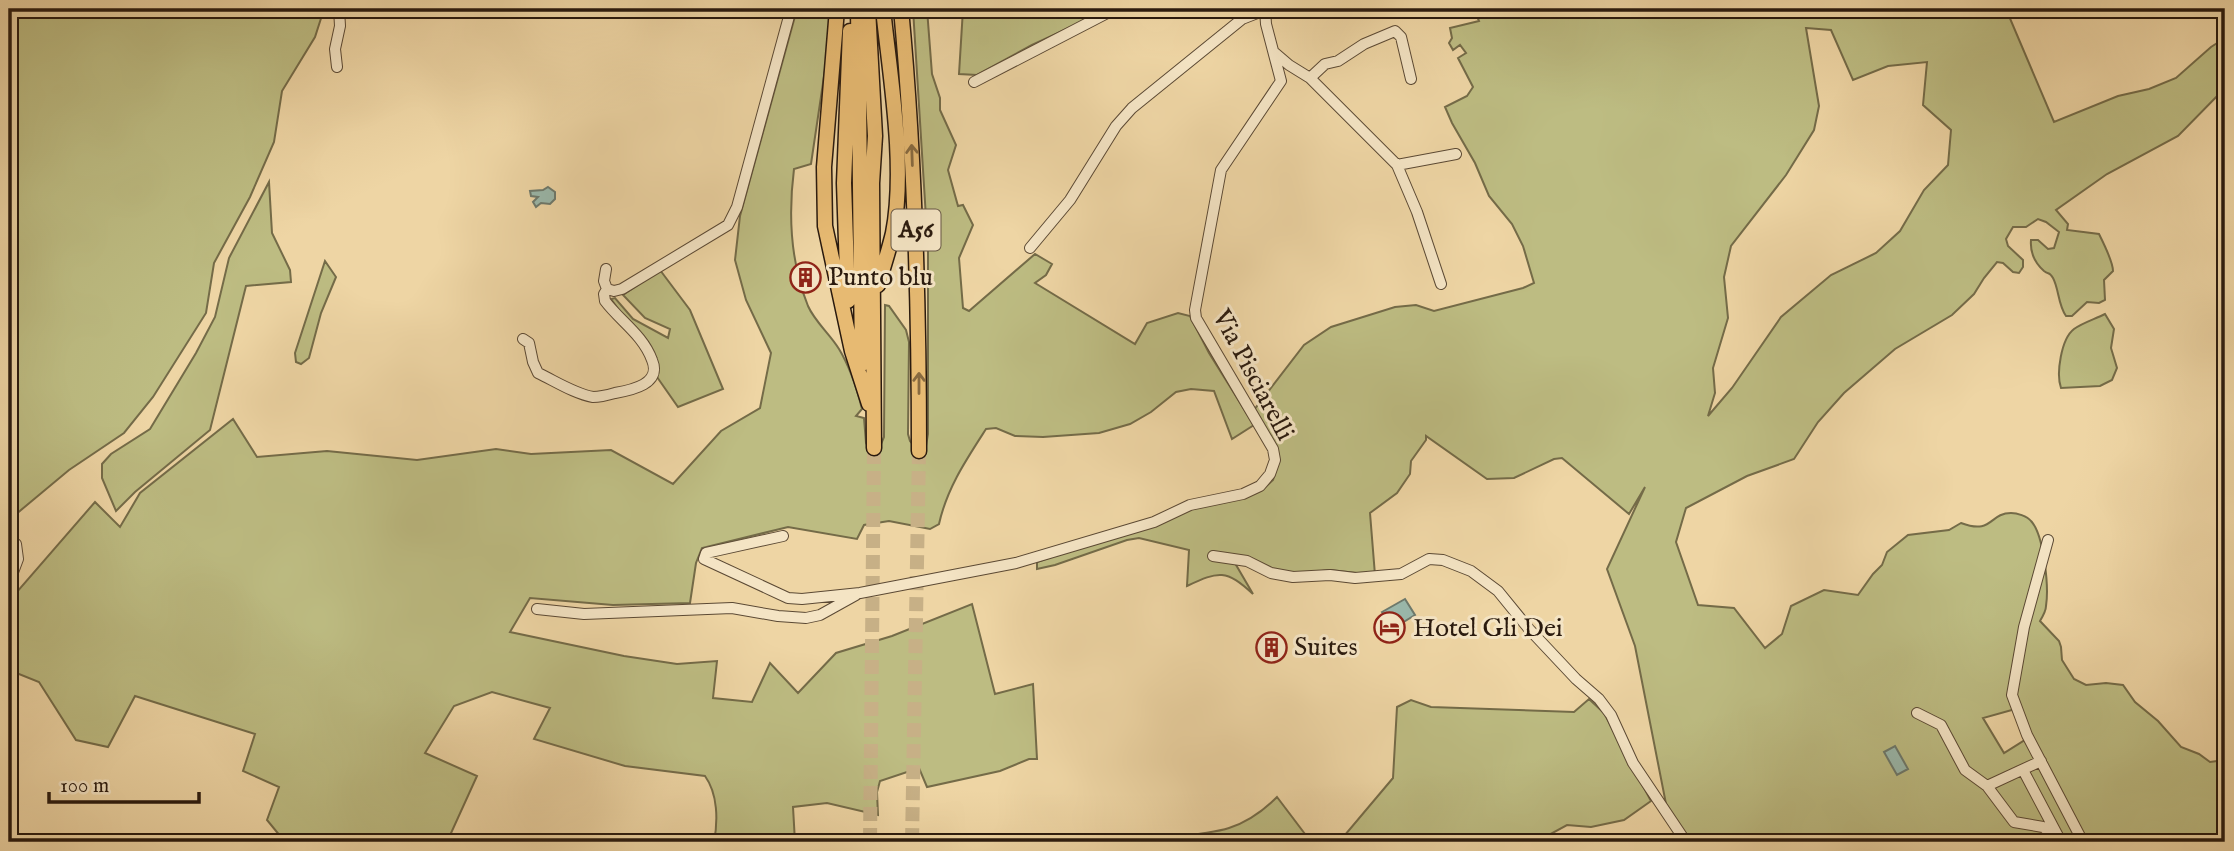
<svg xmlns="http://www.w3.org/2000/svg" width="2234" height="851" viewBox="0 0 2234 851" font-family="'IM FELL English',serif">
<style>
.green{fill:#bdbc82;stroke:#746b48;stroke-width:2;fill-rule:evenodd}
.water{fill:#9ab8ab;stroke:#6d796c;stroke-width:2}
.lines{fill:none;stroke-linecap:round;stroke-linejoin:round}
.highway-tunnel{stroke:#c7b086;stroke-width:14;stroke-dasharray:14 7;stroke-linecap:butt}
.minor-casing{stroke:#5b4934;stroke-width:12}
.highway-casing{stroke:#2a1a0e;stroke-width:17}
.minor{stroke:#f4e4c4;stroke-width:10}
.highway{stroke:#e7ba72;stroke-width:14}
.oneway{stroke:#886a40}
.labels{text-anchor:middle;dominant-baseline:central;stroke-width:6;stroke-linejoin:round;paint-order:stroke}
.shield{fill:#f4e4c4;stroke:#675745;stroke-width:2}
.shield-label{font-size:24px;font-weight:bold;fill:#2a1a0e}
.poi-label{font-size:26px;fill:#2a1a0e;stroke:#f4e4c4;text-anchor:start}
.street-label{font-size:26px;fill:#2a1a0e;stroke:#f4e4c4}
</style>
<rect width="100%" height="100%" fill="#eed5a4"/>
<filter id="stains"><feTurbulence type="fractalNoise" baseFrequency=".00286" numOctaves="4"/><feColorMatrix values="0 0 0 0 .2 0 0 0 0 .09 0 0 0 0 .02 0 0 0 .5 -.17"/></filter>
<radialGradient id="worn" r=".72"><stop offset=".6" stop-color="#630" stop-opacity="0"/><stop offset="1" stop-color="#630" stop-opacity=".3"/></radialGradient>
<path class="green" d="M 9,9 L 324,9 L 315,37 L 282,91 L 274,142 L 250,197 L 214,263 L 206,313 L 153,397 L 124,433 L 69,470 L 9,520 Z
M 797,9 L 834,9 L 811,164 L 794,169 C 788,216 790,261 808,306 C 815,322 830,334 839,349 C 850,367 857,389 862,409 L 856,416 L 864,418 L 866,443 L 869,448 L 879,449 L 884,437 L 885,305 L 889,306 L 906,330 L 909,342 L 908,434 L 910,441 L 916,448 L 926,446 L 928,434 L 928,250 L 913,9 L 927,9 L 932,74 L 940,98 L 940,110 L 956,145 L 948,170 L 958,206 L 963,205 L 973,225 L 959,258 L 963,308 L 969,311 L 1035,254 L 1052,264 L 1046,275 L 1035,283 L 1135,344 L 1147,323 L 1178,313 L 1190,316 L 1209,353 L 1254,425 L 1232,439 L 1214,391 L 1191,389 L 1176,392 L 1151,412 L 1130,424 L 1099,433 L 1043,437 L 1015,436 L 996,428 L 986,429 C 966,460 947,488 939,524 L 930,529 L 889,521 L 864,525 L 857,539 L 788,527 L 702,548 L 696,563 L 690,603 L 613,605 L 530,598 L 510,632 L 624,656 L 677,664 L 717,661 L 713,698 L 752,702 L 770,663 L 798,693 L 836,653 L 892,636 L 972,604 L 995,694 L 1033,684 L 1037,759 L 1029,759 L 1000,771 L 927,787 L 919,768 L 880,781 L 877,792 L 878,815 L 827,803 L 793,807 L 795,842 L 714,842 C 718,821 718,794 705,776 L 625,766 L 534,739 L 550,708 L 492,692 L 454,706 L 425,753 L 477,776 L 447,842 L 285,842 L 267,820 L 279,787 L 243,771 L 255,734 L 135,696 L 108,747 L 76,740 L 39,682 L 9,670 L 9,601 L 95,502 L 120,527 L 140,493 L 233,419 L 257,457 L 327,451 L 417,460 L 496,449 L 531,454 L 611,450 L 673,484 L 721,431 L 760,408 L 771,353 L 746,300 L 735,260 L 740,216 Z
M 963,9 L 1110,9 L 1032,45 L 977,75 L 959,74 Z
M 1474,9 L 2006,9 L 2054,122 L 2118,96 L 2149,89 L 2176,78 L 2211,47 L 2225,38 L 2225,88 L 2178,136 L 2107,174 L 2056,210 L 2068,224 L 2067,230 L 2099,234 C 2103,242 2113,263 2113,271 L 2104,280 L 2105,300 L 2099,303 L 2087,302 L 2072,316 L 2066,316 C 2058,305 2059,289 2053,278 C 2049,271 2049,275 2044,271 C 2035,263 2030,252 2031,240 L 2038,240 L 2048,249 L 2054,248 L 2059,232 L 2046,222 L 2038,219 L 2026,227 L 2013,227 L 2006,239 L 2008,246 L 2023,260 L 2023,267 L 2019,273 L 2013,272 L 2003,263 L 1997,262 L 1984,278 L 1974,294 L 1952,315 L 1895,349 L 1844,393 L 1818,422 L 1794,459 L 1747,476 L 1686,508 L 1676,542 L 1698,605 L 1734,608 L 1765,648 L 1782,634 L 1791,606 L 1824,590 L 1858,595 L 1873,574 L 1882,565 L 1887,552 L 1908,535 L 1949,530 L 1961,523 C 1993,535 1989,513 2011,513 C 2017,513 2027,516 2031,521 C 2044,535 2049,587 2046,606 C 2046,611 2043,616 2040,621 L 2059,641 L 2061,647 L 2062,660 L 2074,679 L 2086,685 L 2106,683 L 2123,685 L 2135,702 L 2158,721 L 2181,747 L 2199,754 L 2210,762 L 2225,760 L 2225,842 L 1694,842 L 1688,840 L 1666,804 L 1635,646 L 1607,569 L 1645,487 L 1629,514 L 1562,458 L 1554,459 L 1514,478 L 1487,479 L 1426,436 L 1426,440 L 1411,461 L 1410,474 L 1397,493 L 1370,513 L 1375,575 L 1330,570 L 1297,574 L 1274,572 L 1232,558 L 1253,594 C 1226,569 1219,571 1187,586 L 1189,550 L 1139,538 L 1127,540 L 1055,565 L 1037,569 L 1037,562 L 1194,507 L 1263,489 L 1273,480 L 1278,464 L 1254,410 L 1304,345 L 1331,327 L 1395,307 L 1416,305 L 1434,311 L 1523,288 L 1534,283 L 1523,246 L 1512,224 L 1489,196 L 1475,163 L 1452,123 L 1445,107 L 1467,96 L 1473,87 L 1458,58 L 1466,53 L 1460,45 L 1453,50 L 1449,43 L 1452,38 L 1450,28 L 1479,21 ZM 1806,28 L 1831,30 L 1853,80 L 1888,66 L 1927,62 L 1923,105 L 1951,130 L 1948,165 L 1924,190 L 1900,231 L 1876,253 L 1831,275 L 1781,317 L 1732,388 L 1708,416 L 1715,393 L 1713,368 L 1728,318 L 1724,277 L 1731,246 L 1786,175 L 1814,130 L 1819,106 ZM 2019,708 L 2031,736 L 2004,753 L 1983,718 Z
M 269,182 L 272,233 L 290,270 L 291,282 L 246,286 L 210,430 L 135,492 L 116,511 L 102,478 L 102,464 L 111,454 L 150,429 L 196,353 L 215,317 L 229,258 Z
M 325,261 L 336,277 L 321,313 L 309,358 L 301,364 L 296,362 L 295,353 Z
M 660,270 L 690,310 L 723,389 L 678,407 L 657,377 L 656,360 L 611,299 L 615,298 L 633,319 L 668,338 L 670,329 L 645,318 L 623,295 Z
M 2105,314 L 2114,329 L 2111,348 L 2117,368 L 2112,380 L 2100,386 L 2061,388 C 2056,374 2061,339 2074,329 C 2082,323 2095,319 2105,314 Z
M 1589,699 L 1604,713 L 1651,801 L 1624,820 L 1591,827 L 1567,825 L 1536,842 L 1339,842 L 1393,778 L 1397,707 L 1411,700 L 1431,707 L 1574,712 Z
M 1277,797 L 1311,842 L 1174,842 C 1191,832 1211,834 1229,828 C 1247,822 1264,810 1277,797 Z"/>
<path class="water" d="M 548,187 L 555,192 L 555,199 L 550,204 L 541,203 L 536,207 L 533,202 L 538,197 L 531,196 L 530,191 L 543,190 Z
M 1405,599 L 1415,615 L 1392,629 L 1382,612 Z
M 1895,746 L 1908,769 L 1897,775 L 1884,752 Z"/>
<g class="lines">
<path class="highway-tunnel" d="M 870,842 L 874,448
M 912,842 L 919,451"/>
<defs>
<path id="minor" d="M 1275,53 L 1289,65 L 1310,78 L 1397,165 L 1417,212 L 1441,284
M 337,67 L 335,49 L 340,26 L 339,9
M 1310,78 L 1325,64 L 1338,61 L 1364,44 L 1395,31 L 1401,37 L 1411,79
M 974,82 L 1115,9
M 1397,165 L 1456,154
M 1030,248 L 1070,200 L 1116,126 L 1132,108 L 1242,19 L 1265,10
M 606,269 L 604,281 L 607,289 L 614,291 L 622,289 L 728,225 L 737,207 L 791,9
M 523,339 L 529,343 L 533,362 L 538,373 C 555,381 575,394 593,397 C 600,397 608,395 615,393 C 632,390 662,384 652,360 C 643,335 620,321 605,301 L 604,294 L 607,289
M 783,536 L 706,553 L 704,559 L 788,598 L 802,599 L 860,593 L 1016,563 L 1154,522 L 1190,505 L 1243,494 L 1260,486 L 1270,474 L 1275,460 L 1273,449 L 1196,318 L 1195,310 L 1221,170 L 1281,81 L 1266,24 L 1265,9
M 2048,540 L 2024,627 L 2012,695 L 2027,735 L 2083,842
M 1213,556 L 1247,561 L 1271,573 L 1293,577 L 1330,575 L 1355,578 L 1401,574 L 1429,559 L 1443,560 L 1471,571 L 1498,591 L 1529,629 L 1576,679 L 1599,699 L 1611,715 L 1633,763 L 1686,842
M 9,583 L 18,559 L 16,544
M 537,609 L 584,614 L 732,608 L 778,616 L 806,618 L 820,615 L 856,595
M 1917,713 L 1941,725 L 1965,770 L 1987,786 L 2014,822 L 2043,827 L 2061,842
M 2023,770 L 2058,836
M 1987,786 L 2041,761"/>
<path id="highway" d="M 837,9 L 824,167 L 825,226 L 852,351 L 869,404
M 858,9 L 862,364
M 868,9 L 875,136 L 872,183 L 874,448
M 901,9 C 915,156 919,303 919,451
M 878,285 C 883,268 889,250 893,233 C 906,167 890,76 883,9
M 848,301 L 844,183 L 850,31"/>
</defs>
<use href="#minor" class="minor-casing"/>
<use href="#highway" class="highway-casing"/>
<use href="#minor" class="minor"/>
<use href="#highway" class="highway"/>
</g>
<defs><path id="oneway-shaft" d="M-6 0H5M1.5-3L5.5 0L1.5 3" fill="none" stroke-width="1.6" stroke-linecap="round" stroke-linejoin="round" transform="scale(1.75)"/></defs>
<g class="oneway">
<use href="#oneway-shaft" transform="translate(912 155) rotate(-92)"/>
<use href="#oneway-shaft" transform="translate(919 383) rotate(-90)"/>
</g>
<defs>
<symbol id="building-ring" viewBox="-11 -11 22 22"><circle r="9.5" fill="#f4e4c4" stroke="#8f2418" stroke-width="1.5"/><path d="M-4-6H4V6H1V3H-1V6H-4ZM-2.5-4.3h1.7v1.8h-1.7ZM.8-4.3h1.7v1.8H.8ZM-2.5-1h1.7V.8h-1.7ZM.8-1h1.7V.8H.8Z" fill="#8f2418"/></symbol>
<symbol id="hotel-ring" viewBox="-11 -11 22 22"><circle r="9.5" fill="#f4e4c4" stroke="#8f2418" stroke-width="1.5"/><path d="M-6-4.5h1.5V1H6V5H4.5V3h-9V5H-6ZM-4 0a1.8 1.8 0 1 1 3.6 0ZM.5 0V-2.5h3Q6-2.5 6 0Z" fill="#8f2418"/></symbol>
</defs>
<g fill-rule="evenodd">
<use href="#building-ring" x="788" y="260" width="35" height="35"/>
<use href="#hotel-ring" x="1372" y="610" width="35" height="35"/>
<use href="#building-ring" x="1254" y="630" width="35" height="35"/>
</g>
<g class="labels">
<rect class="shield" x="891.5" y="209.5" width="49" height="41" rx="5"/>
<g class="shield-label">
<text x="916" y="230">A56</text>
</g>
<g class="poi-label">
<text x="828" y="277">Punto blu</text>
<text x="1413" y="628">Hotel Gli Dei</text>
<text x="1294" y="647">Suites</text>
</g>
<g class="street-label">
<text transform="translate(1253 375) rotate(62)">Via Pisciarelli</text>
</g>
</g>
<rect width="2234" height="851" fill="none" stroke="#eed5a4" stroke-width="35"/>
<rect x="10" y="10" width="2213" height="830" fill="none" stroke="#2a1a0e" stroke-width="3.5"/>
<rect x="18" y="18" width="2199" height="816" fill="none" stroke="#2a1a0e" stroke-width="2"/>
<path d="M49 792v10h150v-10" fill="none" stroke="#2a1a0e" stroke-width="3.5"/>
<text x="60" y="792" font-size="21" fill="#2a1a0e" stroke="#f4e4c4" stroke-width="5" paint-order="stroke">100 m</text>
<rect width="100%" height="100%" filter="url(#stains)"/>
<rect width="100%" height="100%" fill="url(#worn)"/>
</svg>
